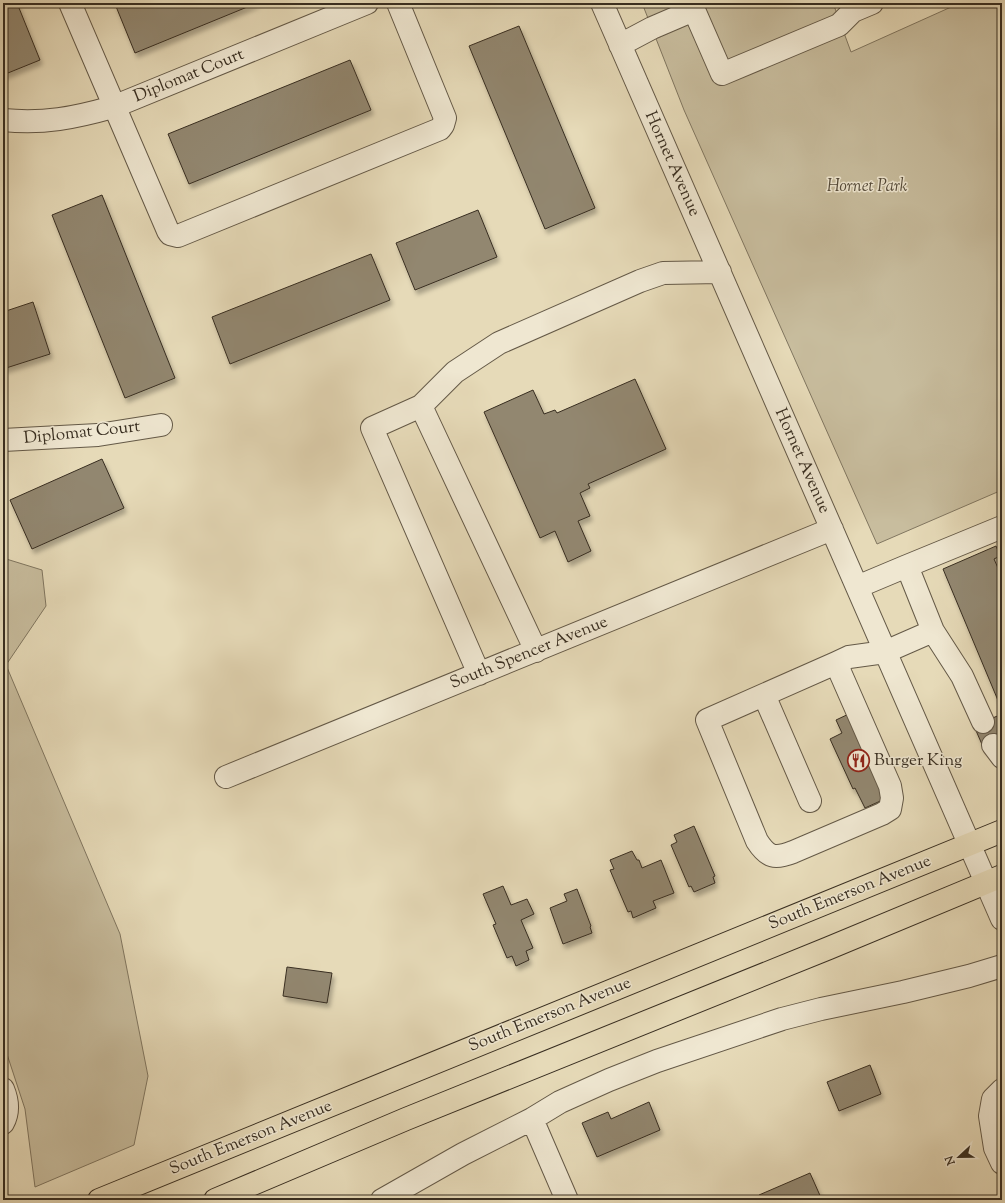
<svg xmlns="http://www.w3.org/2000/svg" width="1005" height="1203" viewBox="0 0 1005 1203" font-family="'Sorts Mill Goudy',serif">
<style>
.green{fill:#c8bd9e;stroke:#807660}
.building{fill:#928770;stroke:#382e21;filter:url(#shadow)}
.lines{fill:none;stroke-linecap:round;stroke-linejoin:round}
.minor-casing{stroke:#645947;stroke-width:24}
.major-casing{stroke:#382e21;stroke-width:24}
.minor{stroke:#efe7d1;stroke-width:22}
.major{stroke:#e6dab8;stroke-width:22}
.labels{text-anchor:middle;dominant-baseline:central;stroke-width:3;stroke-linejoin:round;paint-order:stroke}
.street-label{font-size:17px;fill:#382e21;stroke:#efe7d1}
.park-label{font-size:17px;font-style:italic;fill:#554b3a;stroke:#efe7d1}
.poi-label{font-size:17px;fill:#382e21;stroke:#efe7d1;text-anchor:start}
</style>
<defs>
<filter id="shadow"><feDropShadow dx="2.5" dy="4.5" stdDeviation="2" flood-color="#0004"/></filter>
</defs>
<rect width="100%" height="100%" fill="#e6dab8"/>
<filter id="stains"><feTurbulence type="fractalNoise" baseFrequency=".005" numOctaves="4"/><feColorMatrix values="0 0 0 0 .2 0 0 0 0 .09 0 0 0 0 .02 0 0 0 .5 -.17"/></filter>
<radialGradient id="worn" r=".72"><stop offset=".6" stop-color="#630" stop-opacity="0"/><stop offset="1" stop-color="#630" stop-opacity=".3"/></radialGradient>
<path class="green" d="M 642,3 L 833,3 L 851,52 L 960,3 L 1002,3 L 1002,490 L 877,544 L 684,110 Z
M 3,558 L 42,570 L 46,606 L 6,665 L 120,934 L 148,1076 L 134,1145 L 35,1187 L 25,1109 L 3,1042 Z"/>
<path class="building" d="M 3,3 L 17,3 L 40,60 L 3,75 Z
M 116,3 L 257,3 L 135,53 L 115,4 Z
M 519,26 L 595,208 L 545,229 L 469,46 Z
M 350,60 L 371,110 L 189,184 L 168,134 Z
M 102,195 L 175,378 L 125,398 L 52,215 Z
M 478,210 L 497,257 L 415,290 L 396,243 Z
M 371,254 L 390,300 L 230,364 L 212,317 Z
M 33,302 L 50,354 L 3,369 L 3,312 Z
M 635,379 L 666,449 L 588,484 L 590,488 L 580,493 L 590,516 L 578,521 L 591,551 L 568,562 L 555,531 L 540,538 L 484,412 L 533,390 L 544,414 L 555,410 L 557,413 Z
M 102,459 L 124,508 L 32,549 L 10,500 Z
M 996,546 L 1000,556 L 994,559 L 1002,577 L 1002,710 L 943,569 Z
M 853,712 L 887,798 L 865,808 L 855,788 L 853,789 L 830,739 L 842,733 L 836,720 Z
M 1002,714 L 1002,741 L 984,749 L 974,726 Z
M 694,826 L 715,876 L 713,877 L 715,883 L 694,892 L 691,886 L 689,887 L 671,845 L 677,842 L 674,835 Z
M 632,851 L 637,860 L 639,860 L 642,868 L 661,860 L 674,893 L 653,901 L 656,908 L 633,918 L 631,911 L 628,912 L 610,870 L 614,869 L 610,860 Z
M 503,886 L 511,905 L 527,899 L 534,914 L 521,920 L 533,948 L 526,951 L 529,960 L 516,966 L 512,956 L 507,958 L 493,925 L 496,924 L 483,894 Z
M 577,889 L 591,926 L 590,927 L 592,933 L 563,944 L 550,908 L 567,901 L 564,894 Z
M 287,967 L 332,973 L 327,1003 L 283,996 Z
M 870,1065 L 881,1094 L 839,1111 L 827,1082 Z
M 649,1102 L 660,1130 L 597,1157 L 582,1123 L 608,1112 L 611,1119 Z
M 810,1173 L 822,1200 L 762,1200 L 759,1195 Z"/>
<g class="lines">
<defs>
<path id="minor" d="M 70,3 L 168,231 L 170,234 L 178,236 L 440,129 L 443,125 L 445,118 L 398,3
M 602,3 L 1002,919
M 691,3 L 722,74 L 839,25 L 853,11 L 872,3
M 620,45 L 652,28 L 694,10
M 3,120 C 44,124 74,118 113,107 L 367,3
M 421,406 L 455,372 L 499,343 L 640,281 L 663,273 L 720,272
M 3,440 L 98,435 L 161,425
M 907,566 L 1002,527
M 857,587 L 907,566 L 933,631 L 962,676 L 983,722
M 836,663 L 890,786 L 892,798 L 890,809 L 882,814 L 793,852 C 775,859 768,858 757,841 L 707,720 L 836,663 L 849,657 L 885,652 L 933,631
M 479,674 L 372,428 L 421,406 L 536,651
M 764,695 L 810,801
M 993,745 L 1002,757
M 226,777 L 832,529
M 3,1089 C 8,1101 9,1112 3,1123
M 1002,1090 L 993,1099 L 990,1116 L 995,1148 L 1002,1163
M 532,1119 L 567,1200
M 382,1200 L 463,1154 L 532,1119 L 560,1102 L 609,1080 L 657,1061 L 782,1019 L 821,1009 L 903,992 L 969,976 L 1002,966"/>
<path id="major" d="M 99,1200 L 1002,831
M 215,1200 L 406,1119 L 829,948 L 1002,876"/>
</defs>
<use href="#minor" class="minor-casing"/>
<use href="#major" class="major-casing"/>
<use href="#minor" class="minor"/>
<use href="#major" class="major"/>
</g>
<defs>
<symbol id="restaurant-ring" viewBox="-11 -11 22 22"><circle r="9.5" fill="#efe7d1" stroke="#8f2418" stroke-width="1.5"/><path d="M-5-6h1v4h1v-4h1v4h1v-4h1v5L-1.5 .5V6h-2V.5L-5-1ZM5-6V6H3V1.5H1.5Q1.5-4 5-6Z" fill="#8f2418"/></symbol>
</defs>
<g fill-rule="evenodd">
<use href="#restaurant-ring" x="846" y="748" width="25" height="25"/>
</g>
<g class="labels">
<g class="street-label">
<text transform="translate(189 76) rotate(-22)">Diplomat Court</text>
<text transform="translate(672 164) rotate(66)">Hornet Avenue</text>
<text transform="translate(82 433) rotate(-6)">Diplomat Court</text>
<text transform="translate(802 461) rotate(66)">Hornet Avenue</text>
<text transform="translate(529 653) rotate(-22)">South Spencer Avenue</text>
<text transform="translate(850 893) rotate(-22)">South Emerson Avenue</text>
<text transform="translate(550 1015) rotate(-22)">South Emerson Avenue</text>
<text transform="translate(251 1138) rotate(-22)">South Emerson Avenue</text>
</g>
<g class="park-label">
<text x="867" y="187">Hornet Park</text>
</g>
<g class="poi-label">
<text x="874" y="761">Burger King</text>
</g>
</g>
<rect width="1005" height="1203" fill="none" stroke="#e6dab8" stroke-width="16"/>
<rect x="4" y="4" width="997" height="1195" fill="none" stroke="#382e21" stroke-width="2"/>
<rect x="8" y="8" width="989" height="1187" fill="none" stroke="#382e21"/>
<g transform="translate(959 1157) rotate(248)" stroke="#efe7d1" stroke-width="3" paint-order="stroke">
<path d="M0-3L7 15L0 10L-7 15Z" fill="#382e21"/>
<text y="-6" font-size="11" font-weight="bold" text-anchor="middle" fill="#382e21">N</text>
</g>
<rect width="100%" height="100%" filter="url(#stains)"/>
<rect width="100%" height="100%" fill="url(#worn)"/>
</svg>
